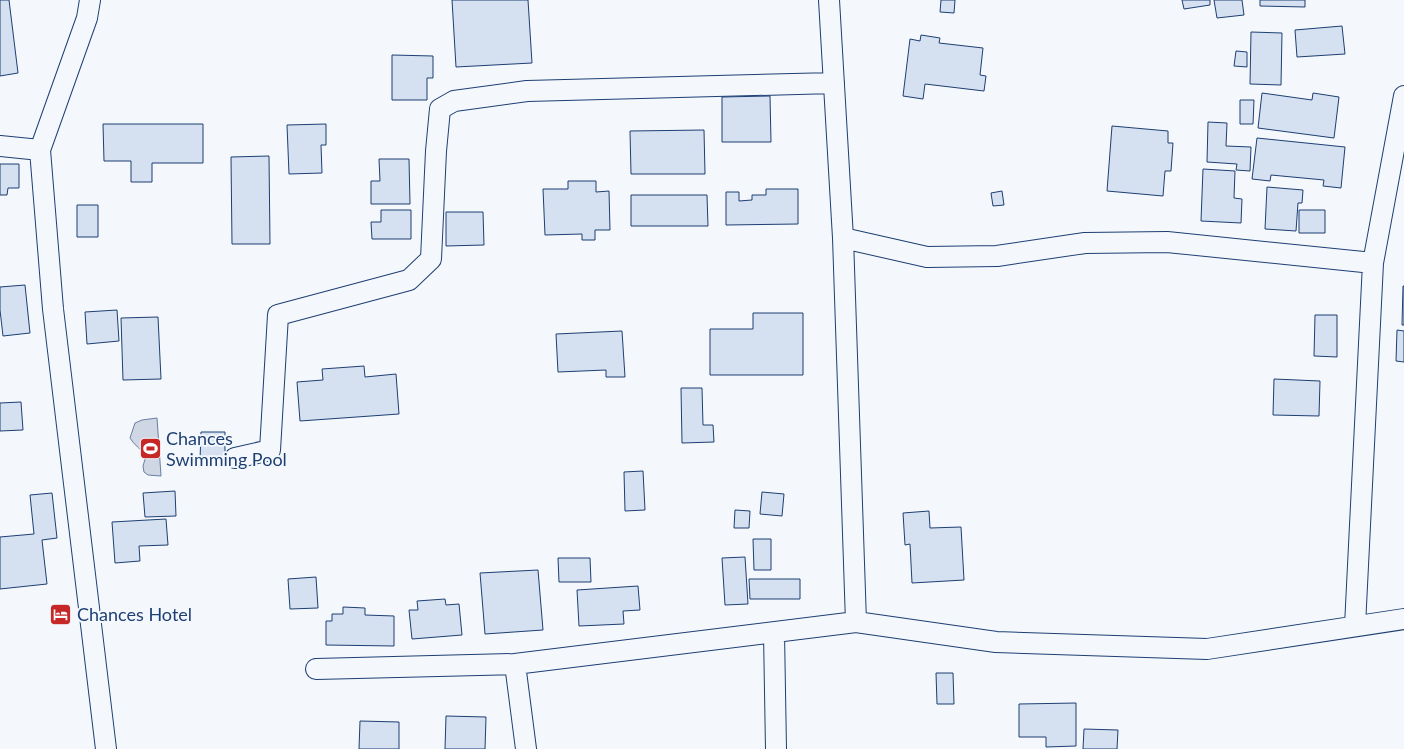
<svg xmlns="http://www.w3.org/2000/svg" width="1404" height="749" viewBox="0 0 1404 749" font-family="Lato,sans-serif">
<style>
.water{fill:#cfd7e4;stroke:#687fa3}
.building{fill:#d5e0f0;stroke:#1d3f73}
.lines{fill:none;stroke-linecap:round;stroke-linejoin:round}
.minor-casing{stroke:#1d3f73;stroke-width:22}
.minor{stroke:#f4f7fb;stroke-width:20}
.labels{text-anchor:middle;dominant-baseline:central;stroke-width:4;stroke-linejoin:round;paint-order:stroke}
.poi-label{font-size:18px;fill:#1d3f73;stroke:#f4f7fb;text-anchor:start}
</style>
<rect width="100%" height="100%" fill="#f4f7fb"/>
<path class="water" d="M 157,418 L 161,476 L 148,475 L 144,472 L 143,466 L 146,456 C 141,449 134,445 130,438 L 135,423 L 142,420 Z"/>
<path class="building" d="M 0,0 L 9,0 L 18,73 L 0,76 Z
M 452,0 L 528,0 L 532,63 L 456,67 Z
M 941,0 L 955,0 L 954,13 L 940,12 Z
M 1182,0 L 1210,0 L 1210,5 L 1184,9 Z
M 1214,0 L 1242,0 L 1244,15 L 1217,18 Z
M 1260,0 L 1305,0 L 1305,7 L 1260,6 Z
M 1342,26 L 1345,54 L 1297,57 L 1295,30 Z
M 1251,32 L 1282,33 L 1281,85 L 1250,84 Z
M 921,35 L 940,38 L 939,43 L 983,48 L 980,75 L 986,76 L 984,91 L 925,84 L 923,99 L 903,96 L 910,39 L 920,41 Z
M 1236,51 L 1247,52 L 1247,67 L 1234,66 Z
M 392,55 L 433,56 L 433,78 L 427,78 L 427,100 L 392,100 Z
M 1262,93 L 1312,100 L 1313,93 L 1339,97 L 1334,138 L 1258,128 Z
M 770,96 L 771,142 L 722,142 L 722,97 Z
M 1240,100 L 1254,100 L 1253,124 L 1240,124 Z
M 1208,122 L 1227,123 L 1226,146 L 1251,147 L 1250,171 L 1236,170 L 1237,164 L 1207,162 Z
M 103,124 L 203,124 L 203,163 L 152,163 L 152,182 L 131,182 L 131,161 L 104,161 Z
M 326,124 L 326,145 L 321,145 L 322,173 L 289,174 L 287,125 Z
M 1112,126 L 1168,131 L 1168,143 L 1173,143 L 1171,171 L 1165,171 L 1163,196 L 1107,191 Z
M 704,130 L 705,174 L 631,174 L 630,131 Z
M 1257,138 L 1345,147 L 1341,188 L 1323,186 L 1324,180 L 1271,175 L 1270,181 L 1252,179 Z
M 269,156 L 270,244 L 232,244 L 231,157 Z
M 379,159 L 409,159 L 410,204 L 371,204 L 371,181 L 380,181 Z
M 0,164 L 19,164 L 19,188 L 8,188 L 7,195 L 0,195 Z
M 1203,169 L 1235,171 L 1234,198 L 1242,199 L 1241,223 L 1201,221 Z
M 568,181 L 596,181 L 596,192 L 609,191 L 610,230 L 595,230 L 595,240 L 582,240 L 582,234 L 545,235 L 543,189 L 568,189 Z
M 1267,187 L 1303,190 L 1302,203 L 1298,203 L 1296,231 L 1265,229 Z
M 766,189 L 798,189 L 798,224 L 726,225 L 726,192 L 739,192 L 739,201 L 752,200 L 752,195 L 766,195 Z
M 1002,191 L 1004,205 L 993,206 L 991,193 Z
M 631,195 L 707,195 L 708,226 L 631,226 Z
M 77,205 L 98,205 L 98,237 L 77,237 Z
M 381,210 L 411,210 L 411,239 L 372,239 L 371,222 L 381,222 Z
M 1299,210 L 1325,210 L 1325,233 L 1299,233 Z
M 446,212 L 483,212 L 484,245 L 446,246 Z
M 25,285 L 30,333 L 3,336 L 0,310 L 0,287 Z
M 1403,286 L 1404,286 L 1404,325 L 1402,325 Z
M 117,310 L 119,341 L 87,344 L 85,312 Z
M 753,313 L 803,313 L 803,375 L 710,375 L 710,329 L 753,329 Z
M 1315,315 L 1337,315 L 1337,357 L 1314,356 Z
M 158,317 L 161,379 L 123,380 L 121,318 Z
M 1397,330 L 1404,331 L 1404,362 L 1396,361 Z
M 622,331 L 625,377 L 606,377 L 606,370 L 558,372 L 556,334 Z
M 364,366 L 365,377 L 396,374 L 399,414 L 300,421 L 297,382 L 323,380 L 322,369 Z
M 1274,379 L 1320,381 L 1319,416 L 1273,415 Z
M 681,388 L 702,388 L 703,425 L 713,425 L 714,442 L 682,443 Z
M 21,402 L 23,430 L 0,431 L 0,403 Z
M 201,432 L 225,432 L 225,461 L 200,460 Z
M 643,471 L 645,510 L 625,511 L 624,472 Z
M 175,491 L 176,516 L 145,517 L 143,493 Z
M 762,492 L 784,494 L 782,516 L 760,514 Z
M 52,493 L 57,538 L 42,540 L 47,584 L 0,589 L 0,537 L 34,534 L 30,495 Z
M 735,510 L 750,511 L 749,528 L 734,528 Z
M 929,511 L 930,528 L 961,527 L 964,580 L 912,583 L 910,544 L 905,545 L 903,513 Z
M 166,519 L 168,545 L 139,546 L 140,561 L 115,563 L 112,522 Z
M 753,539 L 771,539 L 771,570 L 754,570 Z
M 745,557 L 748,604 L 725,605 L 722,558 Z
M 558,558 L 590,558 L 591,582 L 559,582 Z
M 538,570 L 543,630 L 485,634 L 480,573 Z
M 316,577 L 318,608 L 290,609 L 288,579 Z
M 749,579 L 800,579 L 800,599 L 750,599 Z
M 638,586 L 640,610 L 623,611 L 624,624 L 579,626 L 577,590 Z
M 445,599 L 446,605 L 459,604 L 462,635 L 412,639 L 409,610 L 418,610 L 417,601 Z
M 343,607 L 365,608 L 365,615 L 394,616 L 394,646 L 326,645 L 326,621 L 332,621 L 332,614 L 343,614 Z
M 936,673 L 953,673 L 954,704 L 937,704 Z
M 1076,703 L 1076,746 L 1046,747 L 1046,737 L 1019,737 L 1019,704 Z
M 446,716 L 486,717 L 485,749 L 445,749 Z
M 360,721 L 399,722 L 399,749 L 359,749 Z
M 1084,729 L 1118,730 L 1117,749 L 1083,749 Z"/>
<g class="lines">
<defs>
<path id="minor" d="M 90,0 L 87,18 L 40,150 L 53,309 L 106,749
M 829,0 L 843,238 L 856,622
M 0,146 L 40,150
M 843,238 L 927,257 L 997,256 L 1085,243 L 1167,242 L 1373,263
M 235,458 L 270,450 L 278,315 L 409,280 L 431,259 L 436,151 L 440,109 L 454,101 L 527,91 L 834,83
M 1355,626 L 1373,263 L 1404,96
M 774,633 L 776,749
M 515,664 L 526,749
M 316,669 L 515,664 L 856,622 L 996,642 L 1207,649 L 1404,619"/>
</defs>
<use href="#minor" class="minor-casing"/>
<use href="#minor" class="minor"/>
</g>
<defs>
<symbol id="stadium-square" viewBox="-11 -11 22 22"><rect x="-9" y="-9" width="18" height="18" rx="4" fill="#c62828" stroke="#f4f7fb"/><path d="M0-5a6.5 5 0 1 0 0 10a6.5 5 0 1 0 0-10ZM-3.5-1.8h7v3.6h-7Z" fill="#fff"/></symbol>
<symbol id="hotel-square" viewBox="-11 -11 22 22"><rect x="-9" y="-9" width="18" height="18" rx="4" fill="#c62828" stroke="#f4f7fb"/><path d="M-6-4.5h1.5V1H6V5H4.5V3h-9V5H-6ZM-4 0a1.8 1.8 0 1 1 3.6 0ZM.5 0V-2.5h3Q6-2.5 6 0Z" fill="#fff"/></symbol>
</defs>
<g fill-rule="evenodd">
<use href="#stadium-square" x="138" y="436" width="25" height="25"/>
<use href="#hotel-square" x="48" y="602" width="25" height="25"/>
</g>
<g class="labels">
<g class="poi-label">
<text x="166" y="438">Chances<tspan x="166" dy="21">Swimming Pool</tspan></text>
<text x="77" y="614">Chances Hotel</text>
</g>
</g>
</svg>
